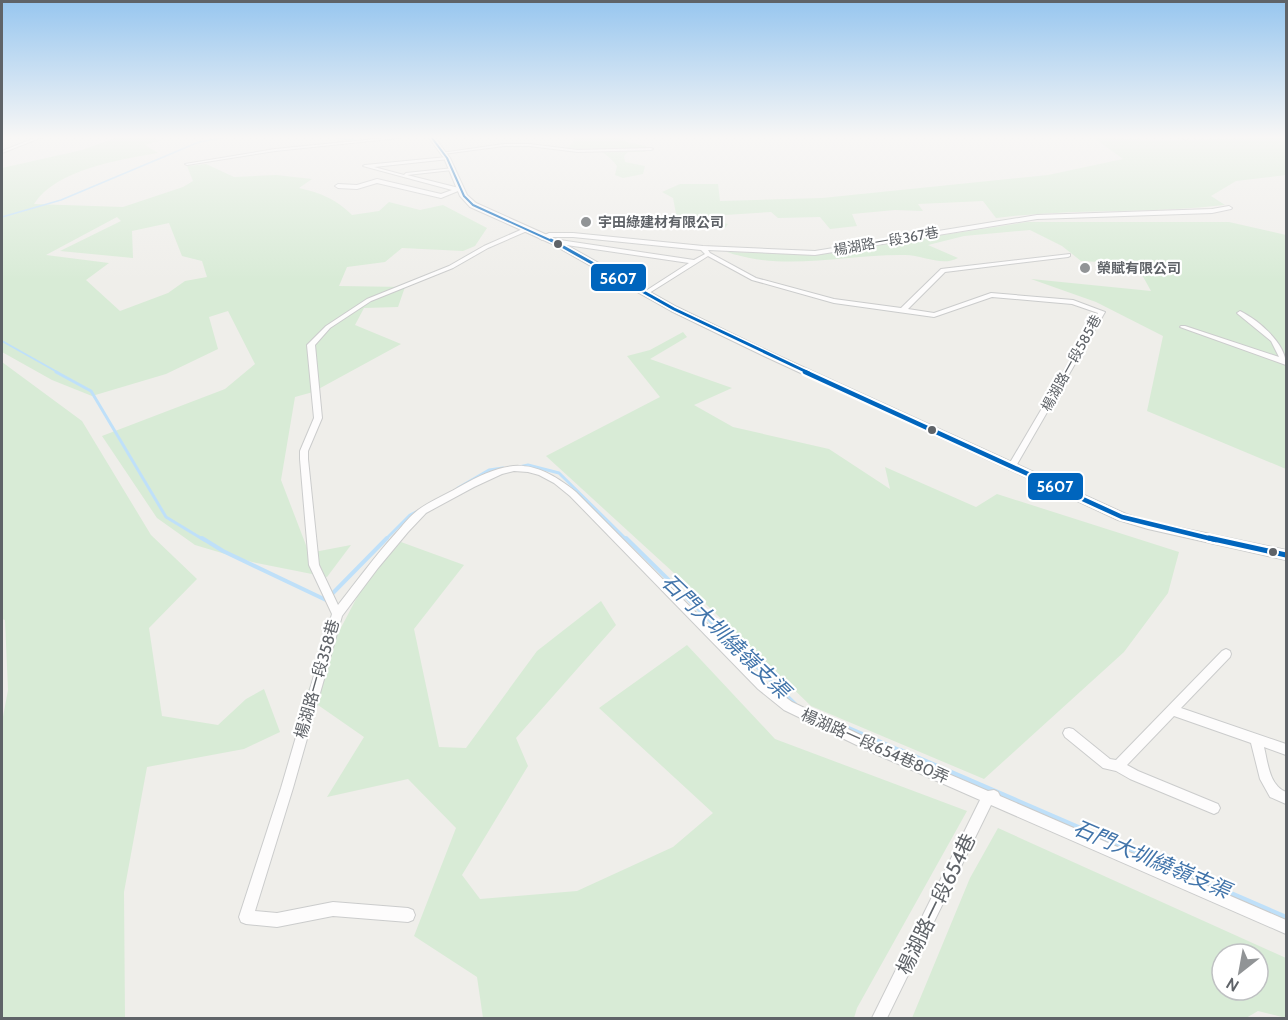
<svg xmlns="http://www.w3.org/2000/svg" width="1288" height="1020" viewBox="0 0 1288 1020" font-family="Cabin,'Noto Sans TC',sans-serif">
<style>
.green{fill:#d8ebd6;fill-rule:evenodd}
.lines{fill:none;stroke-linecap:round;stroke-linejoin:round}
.stream-far4{stroke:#bfe0f9;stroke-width:1.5}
.stream-far3{stroke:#bfe0f9;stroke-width:2}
.stream-far2{stroke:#bfe0f9;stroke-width:3}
.stream-far1{stroke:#bfe0f9;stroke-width:4}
.stream{stroke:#bfe0f9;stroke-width:4.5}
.minor-casing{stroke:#cbcccc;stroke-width:2}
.tertiary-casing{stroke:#cbcccc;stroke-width:2}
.minor{fill:#fdfcfc;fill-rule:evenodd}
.tertiary{fill:#fdfcfc;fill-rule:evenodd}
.bus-1-far3-casing{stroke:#fff;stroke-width:4.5}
.bus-1-far2-casing{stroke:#fff;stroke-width:6}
.bus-1-far1-casing{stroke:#fff;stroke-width:9}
.bus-1-casing{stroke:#fff;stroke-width:10}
.bus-1-far3{stroke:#0065bd;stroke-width:2}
.bus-1-far2{stroke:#0065bd;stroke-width:3}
.bus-1-far1{stroke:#0065bd;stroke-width:4.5}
.bus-1{stroke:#0065bd;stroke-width:5}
.poi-dot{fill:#919496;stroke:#fff;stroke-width:2}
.bus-dot{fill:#5f6368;stroke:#fff;stroke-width:2}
.labels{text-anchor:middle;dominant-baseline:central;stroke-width:4.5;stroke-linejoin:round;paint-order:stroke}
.far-poi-label{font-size:14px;font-weight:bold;fill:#5f6368;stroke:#fff;text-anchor:start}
.far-street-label{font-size:14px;fill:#5f6368;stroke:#fff}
.street-label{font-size:16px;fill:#5f6368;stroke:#fff}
.near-street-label{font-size:20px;fill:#5f6368;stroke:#fff}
.near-water-label{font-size:21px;font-style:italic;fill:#4174aa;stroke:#fff}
.line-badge{stroke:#fff;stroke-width:2}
.badge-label{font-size:16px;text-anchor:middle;font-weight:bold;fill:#fff}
</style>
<rect width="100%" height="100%" fill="#efeeea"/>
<path class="green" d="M 115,138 L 153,138 L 159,141 L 145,145 L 158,153 C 121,159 55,170 34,204 L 123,207 L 183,187 L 193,181 L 187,166 L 206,164 L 234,177 L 276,175 L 312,179 L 299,188 C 321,193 336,199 352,215 L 379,211 L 389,202 L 420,210 L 443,205 L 487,228 L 475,246 L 463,251 L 402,248 L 385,262 L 347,267 L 339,286 L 405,287 L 398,307 L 364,308 L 355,325 L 401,344 L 313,392 L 295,397 L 281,480 L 309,553 L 351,545 L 327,577 L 252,562 L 195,545 L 157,518 L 102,436 L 225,389 L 255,364 L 228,311 L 209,317 L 218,349 L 166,374 L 92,396 L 52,380 L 2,352 L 2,168 L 82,150 ZM 117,217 L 121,221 L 60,251 L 133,258 L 132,231 L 169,223 L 182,256 L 202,261 L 207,277 L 185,281 L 168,293 L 120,311 L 86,280 L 109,263 L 46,255 Z
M 576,138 L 619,138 L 626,142 L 646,146 L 645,152 L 628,152 L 624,156 L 625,162 L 645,166 L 643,174 L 623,178 L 615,175 L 617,166 C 601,145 592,151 568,148 Z
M 1094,138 L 1159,140 L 1286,138 L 1286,175 L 1236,181 L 1211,196 L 1225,205 C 1149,214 1072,208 996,218 L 983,201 L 918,204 L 923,211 L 895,210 L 852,214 L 857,226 L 830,229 L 820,217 L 778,218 L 771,212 L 725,215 L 719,222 L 728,224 L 725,228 L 677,219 L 673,198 L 662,192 L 680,184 L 718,184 L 720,201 L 822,198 L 1048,175 L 1123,159 Z
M 1027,222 L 1229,222 L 1286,235 L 1286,469 L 1147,411 L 1163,336 L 1096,302 L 1031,279 L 1151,291 L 1136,264 L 1081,261 L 1062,246 L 1030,230 L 964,236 L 928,245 L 958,258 C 942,267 923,255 905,255 C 847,254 784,272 727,252 L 818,254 Z
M 683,332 L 687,337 L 650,359 L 732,388 L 694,405 L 733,427 L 829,449 L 890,489 L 885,467 L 976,507 L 997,494 L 1179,552 L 1168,593 L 1124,652 L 984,779 L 811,706 L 675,574 L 546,456 L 660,397 L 627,356 L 650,350 Z
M 2,362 L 82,421 L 151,535 L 197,579 L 149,628 L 162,716 L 218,725 L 246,699 L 264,689 L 280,732 L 244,749 L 147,767 L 124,892 L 125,1018 L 2,1018 L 2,722 L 8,690 L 5,620 L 2,619 Z
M 401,542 L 464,565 L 414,629 L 439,747 L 466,748 L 537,651 L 601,601 L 616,625 L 516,738 L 528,766 L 462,875 L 480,899 L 577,891 L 673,847 L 713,813 L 599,708 L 687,645 L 775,739 L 967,811 L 857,1008 L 854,1018 L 483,1018 L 477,977 L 414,936 L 456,828 L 408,779 L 327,797 L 364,737 L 305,696 L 364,584 Z
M 998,828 L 1286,958 L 1286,1018 L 1258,1011 L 1246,1018 L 912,1018 L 970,878 ZM 1222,954 L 1258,954 L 1258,990 L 1222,990 Z"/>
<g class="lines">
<path class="stream-far4" d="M 337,138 L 359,141
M 369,140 L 385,138
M 2,217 L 61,200 L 199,142 L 222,138"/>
<path class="stream-far3" d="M 2,341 L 59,373"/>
<path class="stream-far2" d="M 56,372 L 91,391 L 166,517 L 204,540
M 519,467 L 528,465 L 559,473 L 627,540
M 458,488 L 489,470 L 503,468
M 385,540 L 410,515 L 418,511"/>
<path class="stream-far1" d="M 202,538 L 223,551 L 326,600
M 626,538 L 795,704
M 330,596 L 387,538
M 812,712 L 904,752"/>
<path class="stream" d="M 900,750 L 1286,917"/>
<defs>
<path id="minor" d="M 35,138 L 40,138 L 2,153 L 2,151 Z
M 386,138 L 399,138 L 275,151 L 187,165 L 185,164 L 275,149 Z
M 1183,138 L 1187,138 L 1188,139 L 1186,140 Z
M 504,144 L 529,144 L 578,150 L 651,148 L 653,149 L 651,150 L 578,152 L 529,146 L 504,146 L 443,154 L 441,153 Z
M 447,157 L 449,157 L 449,159 L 374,167 L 404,175 L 406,173 L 454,168 L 454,170 L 452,170 L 407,175 L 463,189 L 441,198 L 377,183 L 357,189 L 338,188 L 335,186 L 338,184 L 357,185 L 377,179 L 441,194 L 452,190 L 363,166 L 365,165 Z
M 1229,206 L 1232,208 L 1231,209 L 1212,213 L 1037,219 L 815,255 L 708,250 L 710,253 L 756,278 L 834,299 L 901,308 L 941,269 L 1070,254 L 1070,256 L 1068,257 L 945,272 L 908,309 L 934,313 L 991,293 L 1073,300 L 1105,312 L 1016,466 L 1012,469 L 1008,466 L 1098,313 L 1072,304 L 992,297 L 934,317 L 834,303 L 752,280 L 708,256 L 646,295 L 644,294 L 644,292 L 689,263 L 553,243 L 550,241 L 553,239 L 694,260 L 705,254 L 701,250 L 573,237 L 550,237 L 542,240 L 539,238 L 549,233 L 573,233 L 703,246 L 815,251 L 1037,215 L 1212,209 Z
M 525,228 L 528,230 L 527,231 L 488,248 L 453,268 L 371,301 L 330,328 L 315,345 L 322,418 L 308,451 L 308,459 L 319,565 L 338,605 C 357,581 375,556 396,533 C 403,525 410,516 418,510 C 430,501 445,495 459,487 C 507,460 531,456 576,492 L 766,683 L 792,702 L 879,744 L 988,791 L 994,790 L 998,792 L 1000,796 L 1286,920 L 1286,934 L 991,805 L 887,1018 L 872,1018 L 980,800 L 871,752 L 784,710 L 758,689 L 570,496 L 554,483 L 539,475 L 528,472 L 514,471 L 502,474 L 474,487 L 426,513 L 408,532 L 378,568 L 342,616 L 293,788 L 255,911 L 277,913 L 333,902 L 408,908 L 413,910 L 415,915 L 413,920 L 408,922 L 333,916 L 277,927 L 246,924 L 241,922 L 239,917 L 281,788 L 332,614 L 309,565 L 300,459 L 300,451 L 314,418 L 307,345 L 326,326 L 367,299 L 449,266 L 484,246 Z
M 1240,311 C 1258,320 1286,343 1286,365 L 1180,327 L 1181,326 L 1185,326 L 1279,357 L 1271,341 L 1238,314 L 1237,313 Z
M 1226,649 L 1230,651 L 1231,654 L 1230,657 L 1181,708 L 1286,744 L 1286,755 L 1264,747 C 1268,763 1269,785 1286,792 L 1286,804 L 1270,797 L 1260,779 L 1251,743 L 1174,716 L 1127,765 L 1138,771 L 1218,804 L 1220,808 L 1218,812 L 1214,814 L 1130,779 L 1116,771 L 1103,768 L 1065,737 L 1063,733 L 1065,729 L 1069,728 L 1073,729 L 1110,759 L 1116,760 L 1222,651 Z"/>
<path id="tertiary" d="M 429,138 L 435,138 L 450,158 L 467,195 L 476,203 L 556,239 L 677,307 L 770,352 L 1126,514 L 1148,521 L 1286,550 L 1286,560 L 1148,529 L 1118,520 L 764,356 L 671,311 L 550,243 L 470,207 L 460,196 L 444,158 Z"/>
</defs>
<use href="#minor" class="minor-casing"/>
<use href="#tertiary" class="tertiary-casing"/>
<use href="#minor" class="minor"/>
<use href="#tertiary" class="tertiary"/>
<defs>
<path id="bus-1-far3" d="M 432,138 L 447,158 L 464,196 L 473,205 L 554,242"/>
<path id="bus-1-far2" d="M 551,240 L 674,309 L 809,373"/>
<path id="bus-1-far1" d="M 805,372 L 1122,517 L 1216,540"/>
<path id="bus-1" d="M 1209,538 L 1286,555"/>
</defs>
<use href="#bus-1-far3" class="bus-1-far3-casing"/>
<use href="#bus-1-far2" class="bus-1-far2-casing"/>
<use href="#bus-1-far1" class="bus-1-far1-casing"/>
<use href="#bus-1" class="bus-1-casing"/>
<use href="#bus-1-far3" class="bus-1-far3"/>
<use href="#bus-1-far2" class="bus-1-far2"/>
<use href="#bus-1-far1" class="bus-1-far1"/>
<use href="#bus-1" class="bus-1"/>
</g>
<linearGradient id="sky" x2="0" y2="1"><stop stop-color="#97c6ef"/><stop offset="0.49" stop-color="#f8f7f6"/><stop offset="1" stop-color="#f8f7f6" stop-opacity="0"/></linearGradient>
<rect width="1288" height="280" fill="url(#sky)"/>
<g class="poi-dot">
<circle cx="586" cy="222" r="6"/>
<circle cx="1085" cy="268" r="6"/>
</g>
<g class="bus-dot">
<circle cx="558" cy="244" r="5"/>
<circle cx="932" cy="430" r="5"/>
<circle cx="1273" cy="552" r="5"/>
</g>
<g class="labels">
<g class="far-poi-label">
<text x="598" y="222">宇田綠建材有限公司</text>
<text x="1097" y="268">榮賦有限公司</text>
</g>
<g class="far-street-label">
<text transform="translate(886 241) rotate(-10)">楊湖路一段367巷</text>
<text transform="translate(1071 363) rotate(-61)">楊湖路一段585巷</text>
</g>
<g class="street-label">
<text transform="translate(317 679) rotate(-74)">楊湖路一段358巷</text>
<text transform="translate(875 746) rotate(24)">楊湖路一段654巷80弄</text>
</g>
<g class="near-street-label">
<text transform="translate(936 904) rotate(-64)">楊湖路一段654巷</text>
</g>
<g class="near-water-label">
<text transform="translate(726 636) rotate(44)">石門大圳繞嶺支渠</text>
<text transform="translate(1152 859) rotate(23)">石門大圳繞嶺支渠</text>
</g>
</g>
<g class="line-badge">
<rect x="590" y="263" width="57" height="29" rx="6" fill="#0065bd"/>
<rect x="1027" y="472" width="57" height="29" rx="6" fill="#0065bd"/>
</g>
<g class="badge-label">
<text x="618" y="284">5607</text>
<text x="1055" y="492">5607</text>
</g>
<rect width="1288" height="1020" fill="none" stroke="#5f6368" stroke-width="6"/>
<g transform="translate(1240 972) rotate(211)"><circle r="28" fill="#ffffff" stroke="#bfc1c3" stroke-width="1.5"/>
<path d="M0-4.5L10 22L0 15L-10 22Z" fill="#919496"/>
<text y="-9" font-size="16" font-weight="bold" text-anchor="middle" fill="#5f6368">N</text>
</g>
</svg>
